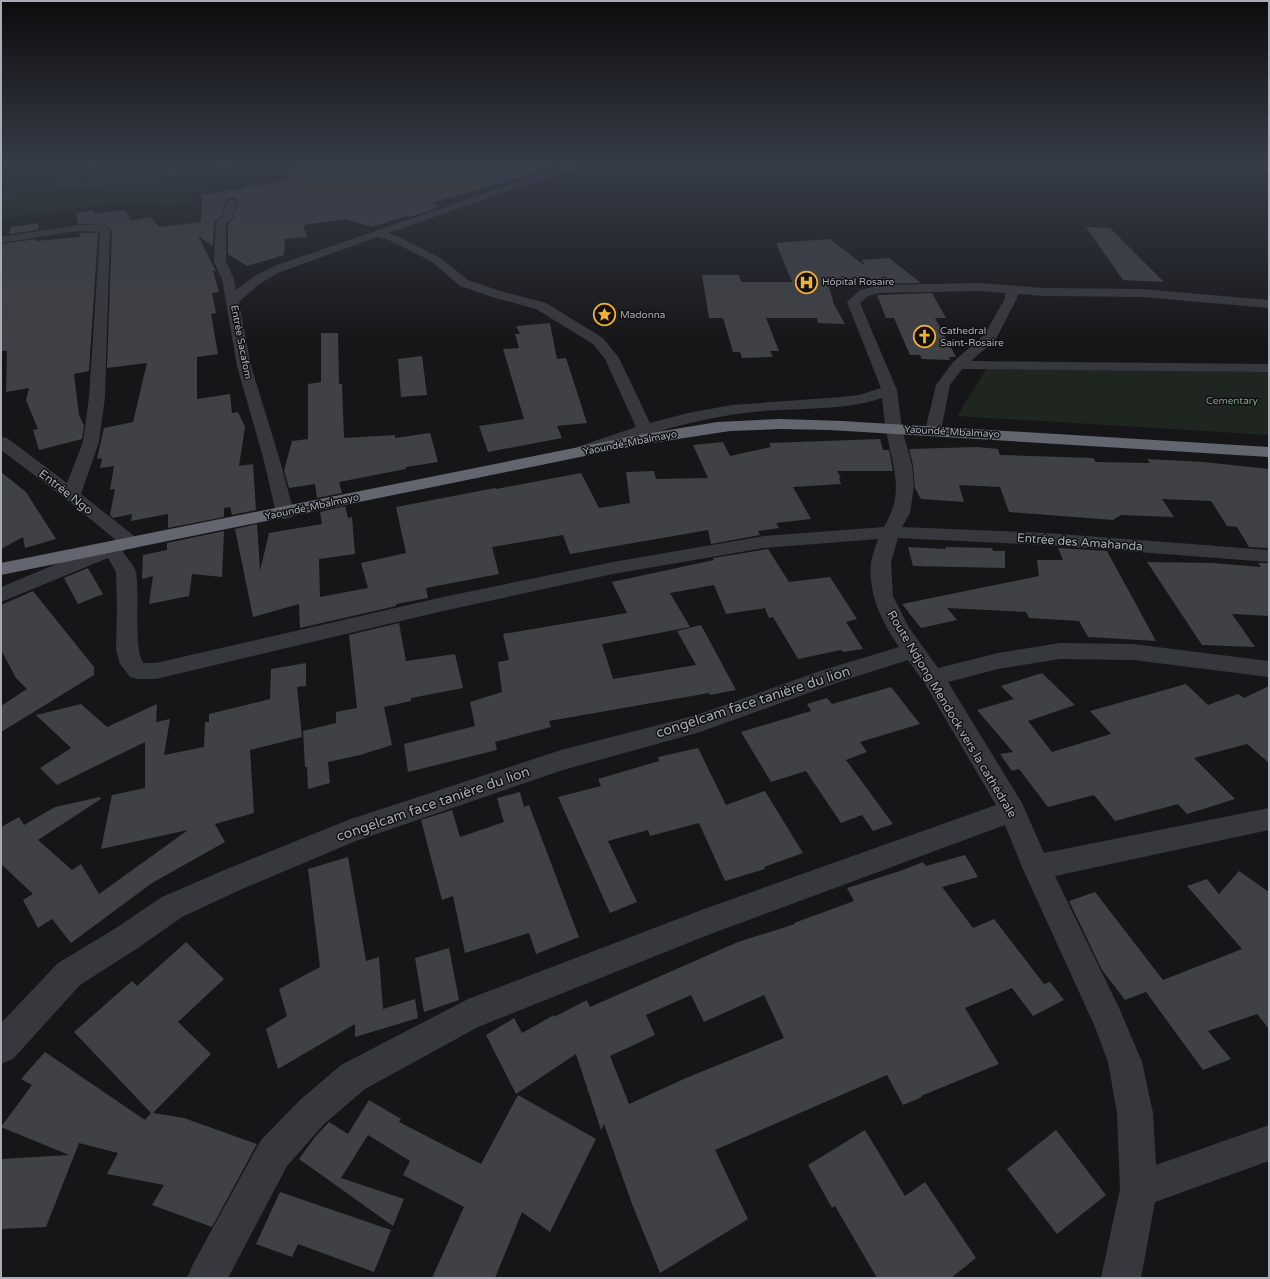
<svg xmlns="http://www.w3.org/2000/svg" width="1270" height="1279" viewBox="0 0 1270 1279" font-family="'Varela Round',sans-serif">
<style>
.green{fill:#1e261f}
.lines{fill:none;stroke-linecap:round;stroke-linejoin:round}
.stream{fill:#2c353c;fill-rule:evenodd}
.building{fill:#404145;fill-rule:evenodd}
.minor{fill:#37383d;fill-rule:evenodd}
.highway{fill:#63666e;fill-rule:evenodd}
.labels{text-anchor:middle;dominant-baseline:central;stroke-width:3;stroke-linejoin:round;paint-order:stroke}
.far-poi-label{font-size:10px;fill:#a8adb8;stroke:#111113;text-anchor:start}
.far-street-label{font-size:10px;fill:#a8adb8;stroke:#111113}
.far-park-label{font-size:10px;fill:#7fa381;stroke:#111113}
.street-label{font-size:12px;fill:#a8adb8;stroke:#111113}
.near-street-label{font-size:14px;fill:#a8adb8;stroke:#111113}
</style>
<rect width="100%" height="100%" fill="#161618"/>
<path class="green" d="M 1,164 L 294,164 L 247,180 L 233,183 L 218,183 L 197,187 C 193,193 190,201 184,204 C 172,209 137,203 123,204 C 82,207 41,213 1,219 Z
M 990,363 L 1269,371 L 1269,435 L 957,416 Z"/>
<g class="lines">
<path class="stream" d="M 100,164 L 103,164 L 64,184 L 113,183 L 134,180 L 145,176 L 246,164 L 225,169 L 145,178 L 124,184 L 102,186 L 52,186 L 1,194 L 1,192 L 60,184 Z"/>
</g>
<path class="building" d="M 322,164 L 553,164 L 553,168 L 431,203 L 440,207 L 410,217 L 405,216 L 372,227 L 346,219 L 303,225 L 307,237 L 285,239 L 284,255 L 247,266 L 228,254 L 228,225 L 233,218 L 238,202 L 236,198 L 227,199 L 221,216 L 214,223 L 213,246 L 198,236 L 216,271 L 213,271 L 219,292 L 212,293 L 216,313 L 211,314 L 218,354 L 197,357 L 197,399 L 230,394 L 232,413 L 238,412 L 245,427 L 239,466 L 253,464 L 256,510 L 232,515 L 230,507 L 224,508 L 224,517 L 168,528 L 168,514 L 131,521 L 132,514 L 113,518 L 110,515 L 115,489 L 110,490 L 114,466 L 100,468 L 102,458 L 97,459 L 104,428 L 133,422 L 147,363 L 107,368 L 112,232 L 106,225 L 78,224 L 76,213 L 94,210 L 95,214 L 125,210 L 131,221 L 150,217 L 159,227 L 201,222 L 202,195 L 295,179 L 278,170 Z
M 39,223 L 38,230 L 9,234 L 11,227 Z
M 1086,227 L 1110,228 L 1164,282 L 1123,280 Z
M 79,233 L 98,233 L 89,371 L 74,374 L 79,415 L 84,426 L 82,439 L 39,450 L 33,430 L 38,429 L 26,400 L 29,388 L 6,392 L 7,351 L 1,351 L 1,244 L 36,239 L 36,241 L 80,237 Z
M 830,239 L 865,266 L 862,260 L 889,258 L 921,283 L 880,284 L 873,285 L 869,277 L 827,281 L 834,304 L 845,324 L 818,323 L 817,318 L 766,318 L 779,351 L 770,351 L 773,357 L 742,358 L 740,352 L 733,352 L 723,318 L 709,318 L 702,275 L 739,275 L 741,282 L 792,282 L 776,243 Z
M 932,293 L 946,318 L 935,318 L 956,357 L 949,357 L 950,360 L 922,359 L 920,355 L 910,355 L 894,318 L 886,318 L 877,295 Z
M 550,323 L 557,359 L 566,358 L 587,423 L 557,426 L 562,438 L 488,452 L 479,426 L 524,419 L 503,349 L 519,348 L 515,334 L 520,334 L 516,326 Z
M 321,333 L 338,333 L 339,384 L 342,384 L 344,438 L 395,435 L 395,438 L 430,433 L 438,462 L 406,467 L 406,469 L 339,482 L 342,493 L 317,498 L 315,484 L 289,488 L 284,471 L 292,441 L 308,439 L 308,384 L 321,382 Z
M 422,356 L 427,395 L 401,397 L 398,359 Z
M 880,439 L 883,450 L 889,450 L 893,471 L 837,471 L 841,478 L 839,478 L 841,484 L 793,487 L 811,519 L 776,523 L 779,528 L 758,531 L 760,535 L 711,544 L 708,530 L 570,554 L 563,535 L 492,547 L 499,574 L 426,588 L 428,598 L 396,604 L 396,606 L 300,628 L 299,604 L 253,617 L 235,529 L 257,524 L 260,571 L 269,533 L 322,524 L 320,512 L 345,506 L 348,518 L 352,517 L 355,554 L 319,559 L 320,597 L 368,588 L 361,563 L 406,553 L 396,507 L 495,488 L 496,489 L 581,473 L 599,508 L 630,503 L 626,472 L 654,471 L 656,479 L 708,478 L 693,445 L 723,442 L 730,456 L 771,447 L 769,443 Z
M 977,447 L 998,449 L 1000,455 L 1093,458 L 1096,462 L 1150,463 L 1147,459 L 1203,462 L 1269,469 L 1269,548 L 1249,547 L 1237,527 L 1227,526 L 1211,501 L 1162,499 L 1174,517 L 1121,515 L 1113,520 L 1009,512 L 1000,487 L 959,485 L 964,502 L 921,499 L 915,488 L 913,465 L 909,449 Z
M 1,472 L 26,492 L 56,539 L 25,548 L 23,537 L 1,549 Z
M 224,531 L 222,577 L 192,574 L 189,596 L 149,604 L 153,576 L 142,579 L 143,555 L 167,550 L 167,543 Z
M 908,547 L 946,549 L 945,547 L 992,548 L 993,551 L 1005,551 L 1005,568 L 913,566 Z
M 1058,548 L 1107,551 L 1156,641 L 1088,637 L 1079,621 L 1029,618 L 1026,612 L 947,608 L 957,620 L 921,628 L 902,604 L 1039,576 L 1037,560 L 1063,560 Z
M 768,549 L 789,582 L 830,577 L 857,619 L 846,622 L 863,649 L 843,652 L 841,650 L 798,659 L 773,617 L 769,618 L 765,608 L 726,614 L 714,585 L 670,593 L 690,627 L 602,644 L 613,679 L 696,665 L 677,631 L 701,625 L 736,690 L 710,695 L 709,693 L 549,721 L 551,727 L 495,742 L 497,750 L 408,772 L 404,744 L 475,726 L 470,702 L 502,692 L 498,662 L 509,660 L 503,634 L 627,613 L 612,582 L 714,560 L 713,558 Z
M 1147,562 L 1213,563 L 1261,567 L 1258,563 L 1269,563 L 1269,616 L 1232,614 L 1255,647 L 1202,645 Z
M 88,568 L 103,594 L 78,604 L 64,578 Z
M 33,591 L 94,667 L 94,675 L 1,732 L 1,706 L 27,689 L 16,678 L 1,650 L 1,605 Z
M 399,623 L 406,661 L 455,654 L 463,688 L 411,698 L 411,701 L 384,707 L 392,745 L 360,755 L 328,762 L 330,783 L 308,789 L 307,767 L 305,767 L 303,731 L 336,723 L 336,712 L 357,708 L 349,635 Z
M 306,663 L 306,686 L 297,687 L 302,737 L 250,750 L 254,813 L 215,824 L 225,842 L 152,883 L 71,943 L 52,919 L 38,928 L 23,900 L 33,894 L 1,864 L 1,827 L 19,817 L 24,825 L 55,807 L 100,797 L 101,799 L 38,840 L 72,870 L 81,864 L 99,894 L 188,830 L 101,849 L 112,795 L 145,788 L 145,742 L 57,785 L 40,768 L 71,748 L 36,715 L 81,704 L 107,727 L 157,704 L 156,722 L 170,719 L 164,755 L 204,747 L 205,722 L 209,722 L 209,714 L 270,699 L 271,669 Z
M 1042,673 L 1075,705 L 1028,721 L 1052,752 L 1111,734 L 1090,711 L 1186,684 L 1208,705 L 1238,694 L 1244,698 L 1269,686 L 1269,763 L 1247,744 L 1194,758 L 1235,799 L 1187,814 L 1178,804 L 1115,821 L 1094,795 L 1048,807 L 1019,769 L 1012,771 L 1000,754 L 1013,752 L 977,710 L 1014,699 L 1001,686 Z
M 891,687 L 920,724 L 860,742 L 867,752 L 846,760 L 893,824 L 873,831 L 862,815 L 841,823 L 806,771 L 771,782 L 741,732 L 811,711 L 807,704 L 827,698 L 832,704 Z
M 698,748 L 726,805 L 765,791 L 803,853 L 764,867 L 765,869 L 725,881 L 699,823 L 650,836 L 648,830 L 608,841 L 637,902 L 610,913 L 558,797 L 601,786 L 598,779 L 659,761 L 658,757 Z
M 520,792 L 524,807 L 529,805 L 579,937 L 536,954 L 529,933 L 465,953 L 453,896 L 442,900 L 421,820 L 452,810 L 460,837 L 504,822 L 497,798 Z
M 965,855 L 978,877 L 942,887 L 973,928 L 994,919 L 1044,984 L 1050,982 L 1064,1000 L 1033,1016 L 1012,988 L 965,1008 L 999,1064 L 921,1096 L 922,1097 L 903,1105 L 887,1075 L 715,1150 L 748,1219 L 660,1273 L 632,1204 L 604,1124 L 601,1130 L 576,1054 L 516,1094 L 486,1035 L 514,1018 L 522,1033 L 554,1015 L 554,1017 L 587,1000 L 590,1007 L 738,942 L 795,924 L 794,923 L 854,901 L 847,888 L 903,870 L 923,862 L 926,866 ZM 691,995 L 704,1022 L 764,995 L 784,1038 L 686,1078 L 629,1104 L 610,1056 L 655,1035 L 646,1015 Z
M 348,857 L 366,961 L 379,957 L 383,1009 L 415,999 L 418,1018 L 355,1037 L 355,1024 L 278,1069 L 266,1029 L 287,1016 L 279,989 L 320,967 L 308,869 Z
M 1239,871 L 1269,892 L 1269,1029 L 1257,1014 L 1208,1031 L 1231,1059 L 1203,1070 L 1146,992 L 1125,1000 L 1102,970 L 1069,901 L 1095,892 L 1163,980 L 1242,949 L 1187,886 L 1207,879 L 1219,894 Z
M 186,942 L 224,979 L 178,1022 L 211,1054 L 153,1113 L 184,1118 L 257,1144 L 212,1227 L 152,1205 L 164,1185 L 107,1174 L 118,1153 L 79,1143 L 46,1227 L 1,1229 L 1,1159 L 69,1155 L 1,1127 L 32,1085 L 21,1079 L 45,1052 L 145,1120 L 151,1113 L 74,1032 L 132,981 L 137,986 Z
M 449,948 L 459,1000 L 424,1012 L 415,958 Z
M 518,1095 L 596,1139 L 550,1232 L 522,1212 L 495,1278 L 432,1278 L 464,1207 L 403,1175 L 410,1161 L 368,1135 L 341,1178 L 404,1199 L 393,1226 L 299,1159 L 315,1137 L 329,1122 L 348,1134 L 369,1100 L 401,1119 L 399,1122 L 481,1164 Z
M 865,1130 L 905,1196 L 925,1182 L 976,1258 L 951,1278 L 877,1278 L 835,1206 L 832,1208 L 808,1165 Z
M 1056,1130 L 1106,1195 L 1057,1234 L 1007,1169 Z
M 280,1192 L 391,1230 L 374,1272 L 298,1244 L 292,1257 L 256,1244 Z"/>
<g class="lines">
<path class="minor" d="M 570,164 L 582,164 L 581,166 L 388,233 L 397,236 L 439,257 L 468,280 L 500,291 L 546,303 L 603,338 L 619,358 L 650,423 L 688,413 L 732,405 L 841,397 L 859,395 L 881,388 L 847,302 L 860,290 L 880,285 L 979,283 L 1045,288 L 1142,289 L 1269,300 L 1269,308 L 1142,297 L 1045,296 L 1018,294 L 1017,298 L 996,339 L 971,361 L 1269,364 L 1269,372 L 962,369 L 950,385 L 941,431 L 939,434 L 933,436 L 927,434 L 925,431 L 936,385 L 953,362 L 985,334 L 1005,298 L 1005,293 L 979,291 L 880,293 L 868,296 L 860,303 L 897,390 L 902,429 L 912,465 L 914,486 L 910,513 L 902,527 L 1047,533 L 1269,550 L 1269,562 L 1047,545 L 898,538 L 891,562 L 893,596 L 908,626 L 938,668 L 998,653 L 1060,643 L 1133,644 L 1269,661 L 1269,677 L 1133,660 L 1060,659 L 998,669 L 948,682 L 1022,803 L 1044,853 L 1269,808 L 1269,830 L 1055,876 L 1120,1010 L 1142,1062 L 1153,1113 L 1156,1165 L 1269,1125 L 1269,1161 L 1155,1202 L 1141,1278 L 1101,1278 L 1120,1189 L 1117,1113 L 1108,1062 L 1095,1027 L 1022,867 L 1005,825 L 708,935 L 478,1027 L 365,1089 L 324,1124 L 287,1166 L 228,1278 L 187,1278 L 193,1264 L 261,1140 L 300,1100 L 341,1065 L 468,999 L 704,909 L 996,805 L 925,684 L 908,660 L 836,683 L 700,732 L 563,770 L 356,841 L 242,889 L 182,917 L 138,948 L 80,985 L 13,1059 L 1,1064 L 1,1023 L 58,963 L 116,928 L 162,897 L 222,871 L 348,820 L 561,750 L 697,715 L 820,671 L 899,647 C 882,622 868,594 871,563 C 872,555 876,546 878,539 L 764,548 L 613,574 L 443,611 L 156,679 L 138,679 L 130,677 L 120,664 L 116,650 L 117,607 L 116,572 L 108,558 L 1,602 L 1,587 L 66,560 L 117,541 L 66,499 L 1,450 L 1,437 L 7,438 L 67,483 L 83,442 L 89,397 L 100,232 L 78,231 L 1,243 L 1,237 L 78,225 L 102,225 L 106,226 L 110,232 L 105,397 L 99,442 L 81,494 L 138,539 L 141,543 L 138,547 L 131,549 L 127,548 L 123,552 C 127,558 135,566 136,573 C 140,592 133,653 144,663 L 156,663 L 443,597 L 613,562 L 764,536 L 884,527 C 906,490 892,467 886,429 C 884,418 883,408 882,398 C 841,412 796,407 753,412 C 696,418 642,435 589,455 L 583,456 L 577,455 L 575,451 L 577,447 L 636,427 L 605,359 L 593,344 L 536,309 L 492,297 L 460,286 L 431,261 L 389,240 L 377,237 L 278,273 L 259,284 L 239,302 L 251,366 L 279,457 L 294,513 L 292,517 L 285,519 L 278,517 L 276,513 L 263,457 L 237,366 L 222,279 L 214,262 L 216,223 L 222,217 L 228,200 L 236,200 L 237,202 L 232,218 L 226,224 L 226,262 L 234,279 L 236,290 L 256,275 L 277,265 Z"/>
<path class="highway" d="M 780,419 L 842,421 L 1269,447 L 1269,457 L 830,430 L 780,429 L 730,431 L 639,445 L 1,575 L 1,563 L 639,435 L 717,422 Z"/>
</g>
<linearGradient id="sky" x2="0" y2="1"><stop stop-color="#0c0c0d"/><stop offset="0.48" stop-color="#363c48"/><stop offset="1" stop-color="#363c48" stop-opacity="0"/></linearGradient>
<rect width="1270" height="343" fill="url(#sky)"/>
<defs>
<symbol id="hospital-ring" viewBox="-11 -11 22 22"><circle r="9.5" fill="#111113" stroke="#f2b134" stroke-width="1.5"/><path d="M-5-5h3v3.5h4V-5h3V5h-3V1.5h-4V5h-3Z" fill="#f2b134"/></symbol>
<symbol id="sight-ring" viewBox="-11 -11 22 22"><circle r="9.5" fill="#111113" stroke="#f2b134" stroke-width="1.5"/><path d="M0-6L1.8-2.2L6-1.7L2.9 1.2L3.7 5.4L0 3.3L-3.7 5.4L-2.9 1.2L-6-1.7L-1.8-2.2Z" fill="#f2b134"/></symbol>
<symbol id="church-ring" viewBox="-11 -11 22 22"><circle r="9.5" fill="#111113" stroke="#f2b134" stroke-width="1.5"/><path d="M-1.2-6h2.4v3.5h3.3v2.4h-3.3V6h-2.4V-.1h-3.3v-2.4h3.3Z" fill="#f2b134"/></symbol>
</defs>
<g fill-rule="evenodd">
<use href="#hospital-ring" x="794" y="270" width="25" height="25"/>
<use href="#sight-ring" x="592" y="302" width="25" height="25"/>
<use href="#church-ring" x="912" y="324" width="25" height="25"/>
</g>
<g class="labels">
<g class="far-poi-label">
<text x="822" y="282">Hôpital Rosaire</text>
<text x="620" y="315">Madonna</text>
<text x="940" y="331">Cathedral<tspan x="940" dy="12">Saint-Rosaire</tspan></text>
</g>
<g class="far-street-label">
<text transform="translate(241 342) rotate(79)">Entrée Sacafom</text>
<text transform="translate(952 432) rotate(3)">Yaoundé-Mbalmayo</text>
<text transform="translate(630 443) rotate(-11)">Yaoundé-Mbalmayo</text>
<text transform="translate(312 507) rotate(-12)">Yaoundé-Mbalmayo</text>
</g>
<g class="far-park-label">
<text x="1232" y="401">Cementary</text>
</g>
<g class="street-label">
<text transform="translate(66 492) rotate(38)">Entrée Ngo</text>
<text transform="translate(1080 542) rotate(4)">Entrée des Amahanda</text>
<text transform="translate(952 714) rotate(59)">Route Ndjong Mendock vers la cathédrale</text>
</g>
<g class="near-street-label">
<text transform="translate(753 702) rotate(-18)">congelcam face tanière du lion</text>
<text transform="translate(433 804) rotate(-19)">congelcam face tanière du lion</text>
</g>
</g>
<rect width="1270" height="1279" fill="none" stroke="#a8adb8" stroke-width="4"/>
</svg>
